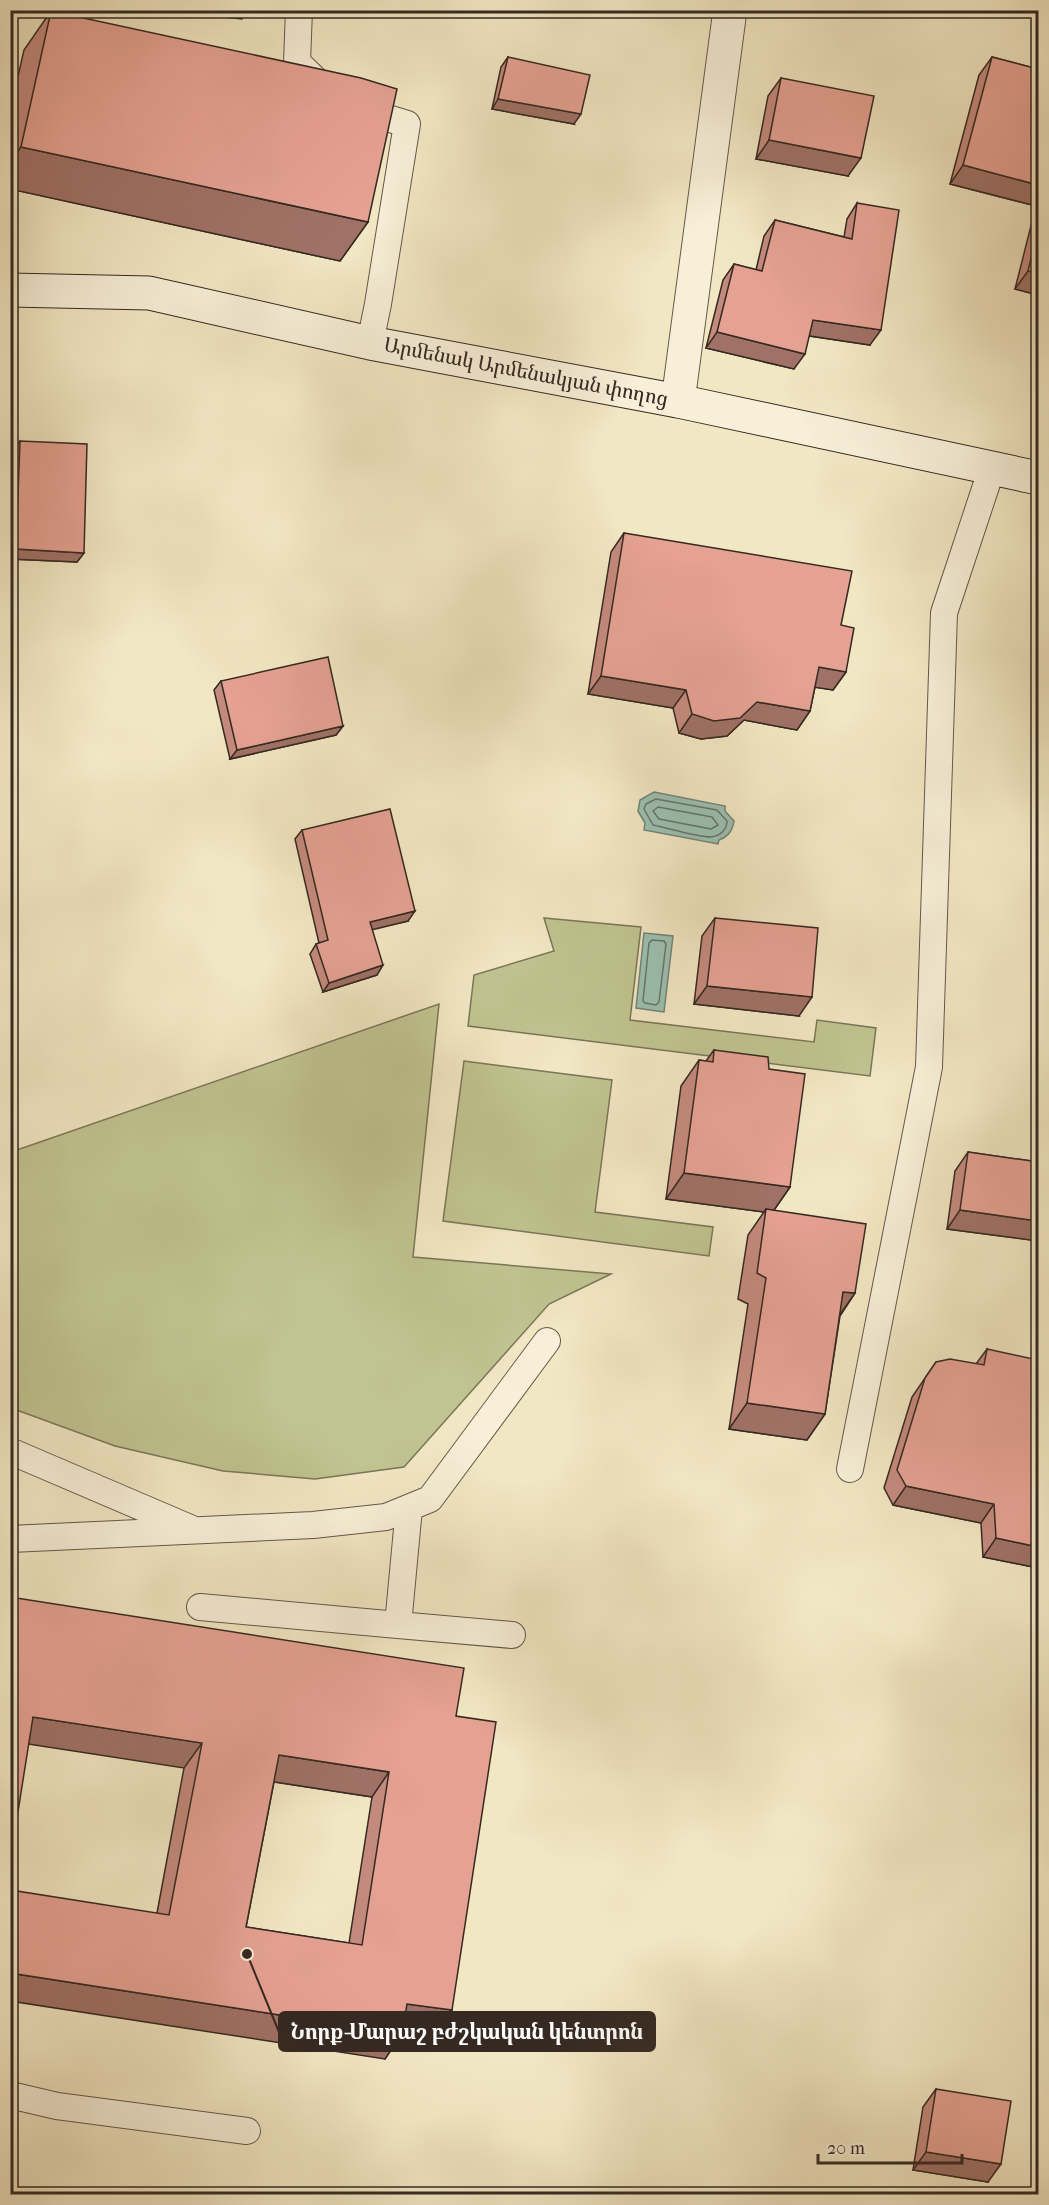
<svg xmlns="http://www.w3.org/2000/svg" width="1049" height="2205" viewBox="0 0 1049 2205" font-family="'IM FELL French Canon','Noto Serif Armenian',serif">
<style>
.green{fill:#c0c490;stroke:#7a7659;stroke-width:1.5}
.water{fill:#9bc0b1;stroke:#728478;stroke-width:1.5}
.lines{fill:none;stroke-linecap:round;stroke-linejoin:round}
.shore{stroke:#68746a;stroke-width:1.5}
.service-casing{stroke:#64584a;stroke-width:28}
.minor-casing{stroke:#64584a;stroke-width:35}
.secondary-casing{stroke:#352922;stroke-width:35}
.service{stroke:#f7efd8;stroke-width:26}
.minor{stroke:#f7efd8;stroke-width:33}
.secondary{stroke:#f7efd8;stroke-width:33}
.wall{fill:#c58a7e;stroke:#352922;stroke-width:1.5;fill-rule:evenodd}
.shaded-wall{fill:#a07166;stroke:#352922;stroke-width:1.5}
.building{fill:#e5a192;stroke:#352922;stroke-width:1.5;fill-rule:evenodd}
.labels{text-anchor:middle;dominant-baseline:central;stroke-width:5;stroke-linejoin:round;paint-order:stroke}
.street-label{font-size:20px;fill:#352922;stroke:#f7efd8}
.leader{fill:none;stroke:#352922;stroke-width:2}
.callout-dot{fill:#352922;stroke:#f7efd8;stroke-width:2}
.callout{fill:#352922;stroke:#352922;stroke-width:2}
.callout-label{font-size:21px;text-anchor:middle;font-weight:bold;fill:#fff}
</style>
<rect width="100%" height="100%" fill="#f2e7c3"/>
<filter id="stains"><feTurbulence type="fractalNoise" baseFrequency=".00333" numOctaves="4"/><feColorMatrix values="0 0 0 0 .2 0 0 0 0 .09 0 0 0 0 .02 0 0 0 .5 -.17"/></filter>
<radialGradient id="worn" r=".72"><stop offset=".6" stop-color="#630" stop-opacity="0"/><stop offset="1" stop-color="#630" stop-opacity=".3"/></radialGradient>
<path class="green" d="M 544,918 L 641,927 L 630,1020 L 814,1042 L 817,1020 L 876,1028 L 870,1076 L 468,1026 L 474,975 L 554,951 Z
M 439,1004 L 413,1257 L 611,1274 L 549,1304 L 404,1467 L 315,1479 L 223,1471 L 115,1446 L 11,1408 L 11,1152 Z
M 464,1061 L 612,1080 L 595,1212 L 713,1227 L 709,1256 L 443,1221 Z"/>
<path class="water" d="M 654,792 L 725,806 L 725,811 L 734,821 C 732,831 729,836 719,840 L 718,844 L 644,830 L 645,823 L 638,811 L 640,800 Z
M 644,933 L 673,936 L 664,1012 L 636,1008 Z"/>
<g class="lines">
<path class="shore" d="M 656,799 L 717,810 L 727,821 C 727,830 720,836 711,837 C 697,837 668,828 653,825 L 644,809 L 646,804 Z
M 658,807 L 712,817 L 718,825 L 711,829 L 659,819 L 653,811 Z
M 652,940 L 664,941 L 666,944 L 659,1002 L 656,1005 L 645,1003 L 643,1001 L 649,943 Z"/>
<defs>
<path id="service" d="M 299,10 L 297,62 L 325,89
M 358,109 L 407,124 L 378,304 L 370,343
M 10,1451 L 190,1528
M 850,1469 L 929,1067 L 944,613 L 992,468
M 10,1539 L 313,1525 L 386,1517 L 430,1499 L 547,1341
M 200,1607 L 398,1625 L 409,1508
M 398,1625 L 512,1635
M 10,2095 L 57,2106 L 247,2131"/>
<path id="minor" d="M 678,401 L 730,10"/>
<path id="secondary" d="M 10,290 L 149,293 L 370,343 L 678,401 L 1038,478"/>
</defs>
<use href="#service" class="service-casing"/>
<use href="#minor" class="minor-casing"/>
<use href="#secondary" class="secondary-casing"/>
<use href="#service" class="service"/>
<use href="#minor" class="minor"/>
<use href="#secondary" class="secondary"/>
</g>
<path class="wall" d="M 51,11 L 368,222 L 340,261 L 10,189 L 10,111 L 24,50 Z
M 508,57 L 574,124 L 492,109 L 501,67 Z
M 992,57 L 1038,69 L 1038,295 L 1015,289 L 1036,206 L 950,184 L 979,75 Z
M 781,78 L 848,176 L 756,159 L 768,96 Z
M 857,203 L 870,345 L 809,336 L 794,369 L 706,348 L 723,280 L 734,264 L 756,270 L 764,236 L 775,220 L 844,237 L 847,219 Z
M 20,441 L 84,553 L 77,562 L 10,559 L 10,514 L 13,451 Z
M 624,533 L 841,625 L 846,672 L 833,690 L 815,687 L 810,711 L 797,730 L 744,720 L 727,736 L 701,739 L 679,733 L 673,708 L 588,694 L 611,552 Z
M 221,681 L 343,726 L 336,735 L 230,759 L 214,690 Z
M 302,830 L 408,921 L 372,929 L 377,975 L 323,992 L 310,954 L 316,944 L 319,943 L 295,839 Z
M 715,918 L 799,1016 L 694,1004 L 702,936 Z
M 714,1050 L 769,1069 L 790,1187 L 774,1210 L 855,1293 L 840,1316 L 825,1414 L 807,1440 L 729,1429 L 748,1304 L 738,1299 L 748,1235 L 764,1212 L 666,1199 L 681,1086 L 699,1060 L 706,1061 Z
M 968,1152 L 1038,1162 L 1038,1241 L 947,1229 L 955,1171 Z
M 987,1349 L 1038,1568 L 983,1557 L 981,1523 L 893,1505 L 884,1488 L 912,1397 L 936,1362 L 976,1364 Z
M 10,1597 L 456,1716 L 452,2010 L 434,2036 L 403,2031 L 402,2034 L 385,2059 L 157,1913 L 184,1768 ZM 274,1782 L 372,1797 L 349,1943 L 246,1927 Z
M 936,2089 L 988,2182 L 913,2170 L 923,2107 Z"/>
<path class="shaded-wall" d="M 156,10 L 248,10 L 242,19 Z
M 498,99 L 581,114 L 574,124 L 492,109 Z
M 769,140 L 861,158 L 848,176 L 756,159 Z
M 21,147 L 368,222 L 340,261 L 10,189 L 10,162 Z
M 963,165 L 1038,185 L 1038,203 L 1036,206 L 950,184 Z
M 1028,271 L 1038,273 L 1038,295 L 1015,289 Z
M 813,320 L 881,330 L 870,345 L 803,335 Z
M 717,332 L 805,354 L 794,369 L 706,348 Z
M 16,549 L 84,553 L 77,562 L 10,559 L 10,557 Z
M 819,667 L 846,672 L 833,690 L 806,686 Z
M 601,676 L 686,690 L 673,708 L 588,694 Z
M 757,702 L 810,711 L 797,730 L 744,720 L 727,736 L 701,739 L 679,733 L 692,714 Z
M 343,726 L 336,735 L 230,759 L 237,750 Z
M 415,911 L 408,921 L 363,932 L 370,922 Z
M 383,965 L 377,975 L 323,992 L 329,983 Z
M 707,986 L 812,997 L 799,1016 L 694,1004 Z
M 684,1173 L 790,1187 L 772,1213 L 766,1209 L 764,1212 L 666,1199 Z
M 960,1210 L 1038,1221 L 1038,1241 L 947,1229 Z
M 843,1292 L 855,1293 L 837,1319 Z
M 747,1403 L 825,1414 L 807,1440 L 729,1429 Z
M 906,1486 L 994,1504 L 981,1523 L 893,1505 Z
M 996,1538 L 1038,1547 L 1038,1568 L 983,1557 Z
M 33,1717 L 202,1743 L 184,1768 L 15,1742 Z
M 279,1755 L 389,1772 L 372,1797 L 262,1780 Z
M 10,1973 L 402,2034 L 385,2059 L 10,2001 Z
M 407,2004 L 452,2010 L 434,2036 L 390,2029 Z
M 926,2152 L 1001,2164 L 988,2182 L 913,2170 Z"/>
<path class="building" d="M 51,11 L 361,78 L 397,89 L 368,222 L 21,147 Z
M 508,57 L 590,75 L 581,114 L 498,99 Z
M 992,57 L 1038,69 L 1038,185 L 963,165 Z
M 781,78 L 874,96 L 861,158 L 769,140 Z
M 857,203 L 899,210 L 881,330 L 813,320 L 805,354 L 717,332 L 734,264 L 762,271 L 775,220 L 852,239 Z
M 1038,229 L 1038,273 L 1028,271 Z
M 20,441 L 87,444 L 84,553 L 16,549 Z
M 624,533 L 852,571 L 841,625 L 854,628 L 846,672 L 819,667 L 810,711 L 757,702 L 740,718 L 714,721 L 692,714 L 686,690 L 601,676 Z
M 328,657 L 343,726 L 237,750 L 221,681 Z
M 390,809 L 415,911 L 370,922 L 383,965 L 329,983 L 316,944 L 328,940 L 302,830 Z
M 715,918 L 818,928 L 812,997 L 707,986 Z
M 714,1050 L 768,1057 L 769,1069 L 805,1074 L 790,1187 L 684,1173 L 699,1060 L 713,1062 Z
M 968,1152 L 1038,1162 L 1038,1221 L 960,1210 Z
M 766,1209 L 866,1224 L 855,1293 L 843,1292 L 825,1414 L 747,1403 L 766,1278 L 757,1273 Z
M 987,1349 L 1038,1360 L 1038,1547 L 996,1538 L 994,1504 L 906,1486 L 897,1470 L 925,1378 L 936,1362 L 950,1359 L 984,1365 Z
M 10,1597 L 464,1668 L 456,1716 L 496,1722 L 452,2010 L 407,2004 L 402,2034 L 10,1973 L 10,1890 L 169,1915 L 202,1743 L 33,1717 L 10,1862 ZM 279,1755 L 389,1772 L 362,1945 L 246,1927 Z
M 936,2089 L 1011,2101 L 1001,2164 L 926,2152 Z"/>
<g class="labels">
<g class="street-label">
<text transform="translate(526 372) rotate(11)">Արմենակ Արմենակյան փողոց</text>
</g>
</g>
<path class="leader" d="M247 1954L279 2032"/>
<circle class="callout-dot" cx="247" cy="1954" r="6"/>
<rect class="callout" x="279" y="2012" width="376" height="39" rx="6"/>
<g class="callout-label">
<text x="467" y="2039">Նորք-Մարաշ բժշկական կենտրոն</text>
</g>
<rect width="1049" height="2205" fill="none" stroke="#f2e7c3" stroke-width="36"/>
<rect x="12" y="12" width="1025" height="2181" fill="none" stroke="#352922" stroke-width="3"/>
<rect x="18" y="18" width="1013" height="2169" fill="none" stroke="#352922" stroke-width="1.5"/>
<path d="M818 2154v9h144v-9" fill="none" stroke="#352922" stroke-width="3"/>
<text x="827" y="2154" font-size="18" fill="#352922" stroke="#f7efd8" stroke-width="4.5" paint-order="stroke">20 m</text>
<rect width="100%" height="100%" filter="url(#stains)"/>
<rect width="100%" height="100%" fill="url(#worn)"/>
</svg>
